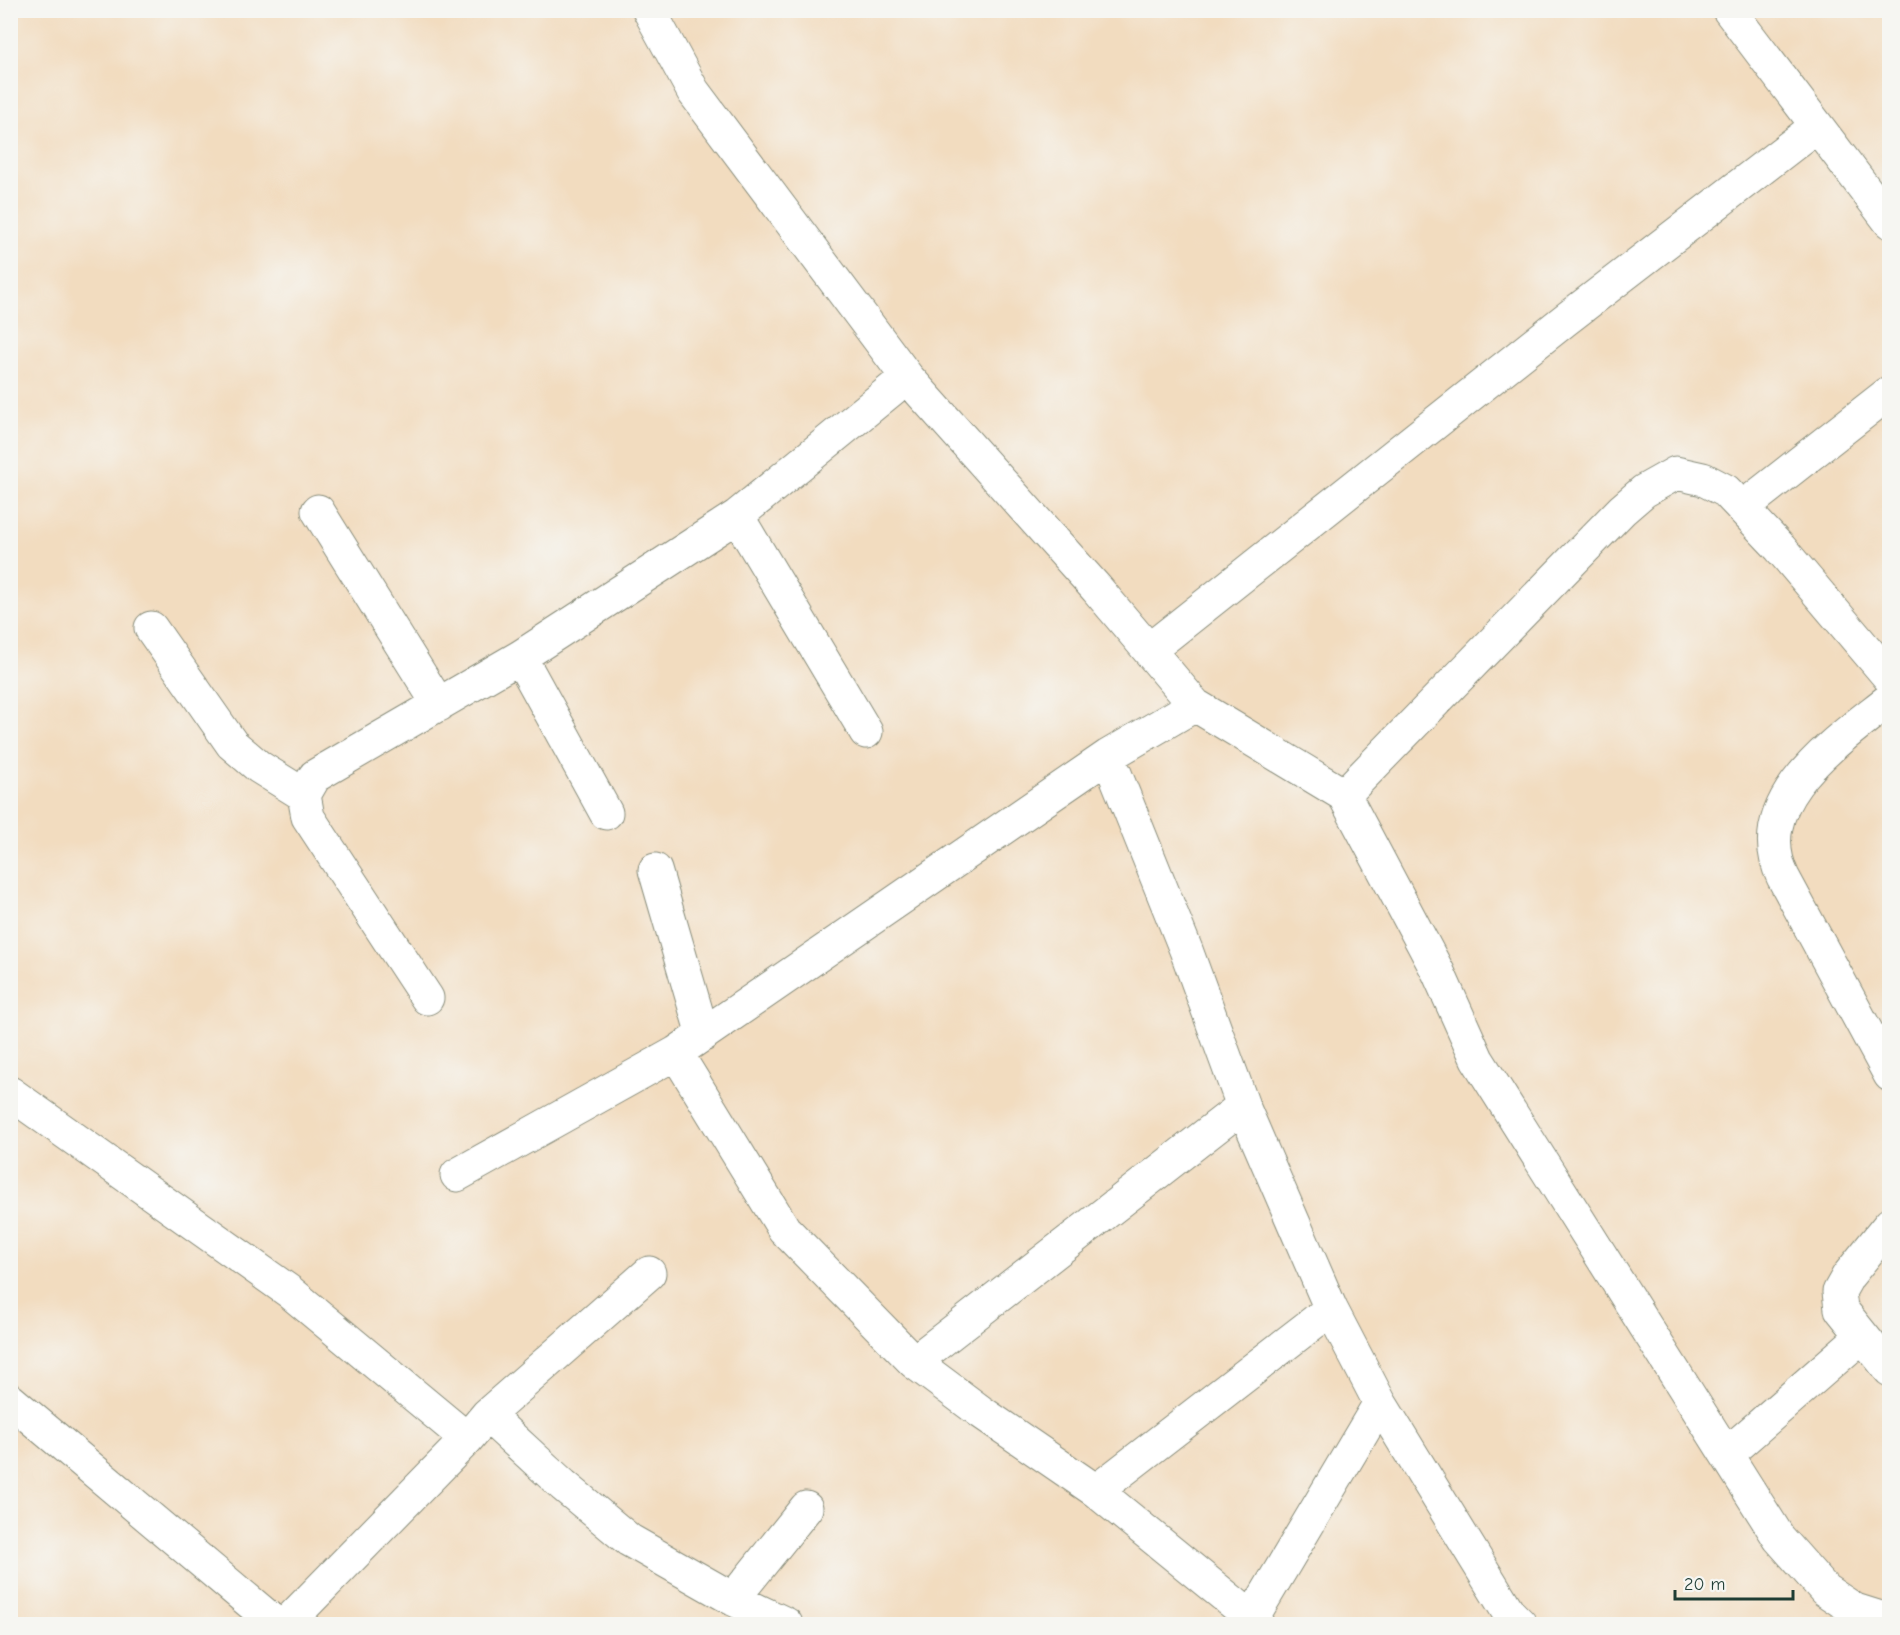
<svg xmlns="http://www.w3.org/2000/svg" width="1900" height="1635" viewBox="0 0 1900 1635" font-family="'Comic Neue',sans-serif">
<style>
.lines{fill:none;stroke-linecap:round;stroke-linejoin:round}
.street-casing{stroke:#888c7a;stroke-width:35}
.street{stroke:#fff;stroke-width:33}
</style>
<rect width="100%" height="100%" fill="#f6f6f2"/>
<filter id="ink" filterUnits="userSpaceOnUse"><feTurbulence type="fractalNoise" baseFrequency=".0167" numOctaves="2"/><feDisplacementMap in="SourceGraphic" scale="12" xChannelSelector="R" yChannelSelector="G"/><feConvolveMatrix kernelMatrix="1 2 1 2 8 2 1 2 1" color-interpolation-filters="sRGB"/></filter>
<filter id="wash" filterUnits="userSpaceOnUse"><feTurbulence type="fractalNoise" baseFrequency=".008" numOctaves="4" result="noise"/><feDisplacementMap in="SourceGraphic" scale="24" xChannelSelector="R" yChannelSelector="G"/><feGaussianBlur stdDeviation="1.35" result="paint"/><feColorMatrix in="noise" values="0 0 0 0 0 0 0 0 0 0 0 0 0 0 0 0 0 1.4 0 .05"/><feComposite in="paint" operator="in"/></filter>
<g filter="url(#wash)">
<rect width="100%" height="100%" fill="#f2dcbf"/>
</g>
<g filter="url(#ink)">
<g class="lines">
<defs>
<path id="street" d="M 649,10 L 693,91 L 907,377 L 1097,589 L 1195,705 L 1344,795 L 1438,972 L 1477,1059 L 1779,1538 L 1825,1590 L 1855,1610 L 1890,1621
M 1729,10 L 1890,222
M 1742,508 L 1890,392
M 318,511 L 439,705
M 737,516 L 866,732
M 151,628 L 232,744 L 259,767 L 304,795
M 1149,650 L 1565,320 L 1817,126
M 520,657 L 606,813
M 1890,699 C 1839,740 1746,800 1783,877 L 1890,1075
M 1108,756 L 1186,950 L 1243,1106 L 1331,1309 L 1380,1403 L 1509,1613 L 1520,1624
M 1344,795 L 1622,510 L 1644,491 L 1676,473 L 1703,479 L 1726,491 L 1780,548 L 1890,678
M 655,870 L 703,1035
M 427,998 L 308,817 L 304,795 L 315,776 L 520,657 L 737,516 L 907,377
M 676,1053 L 784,1229 L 914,1362 L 1243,1106
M 10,1093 L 290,1292 L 467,1439
M 457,1175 L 676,1053 L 1108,756 L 1195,705
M 1890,1224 L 1848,1276 L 1839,1292 L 1841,1309 L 1890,1370
M 914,1362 L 981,1412 L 1096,1491 L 1252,1618 L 1253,1624
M 10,1400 L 276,1624
M 487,1415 L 563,1485 L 629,1540 L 733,1599 L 786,1624
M 1727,1454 L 1862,1336
M 1096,1491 L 1331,1309
M 733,1599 L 806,1508
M 1252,1618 L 1380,1403
M 286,1624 L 467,1439 L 487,1415 L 649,1273"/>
</defs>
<use href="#street" class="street-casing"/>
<use href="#street" class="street"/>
</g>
</g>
<rect width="1900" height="1635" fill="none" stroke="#f6f6f2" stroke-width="36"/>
<path d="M1675 1590v9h118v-9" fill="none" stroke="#1f3d34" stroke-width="3"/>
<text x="1684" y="1590" font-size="18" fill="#1f3d34" stroke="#f6f6f2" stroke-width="4.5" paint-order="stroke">20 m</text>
</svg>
